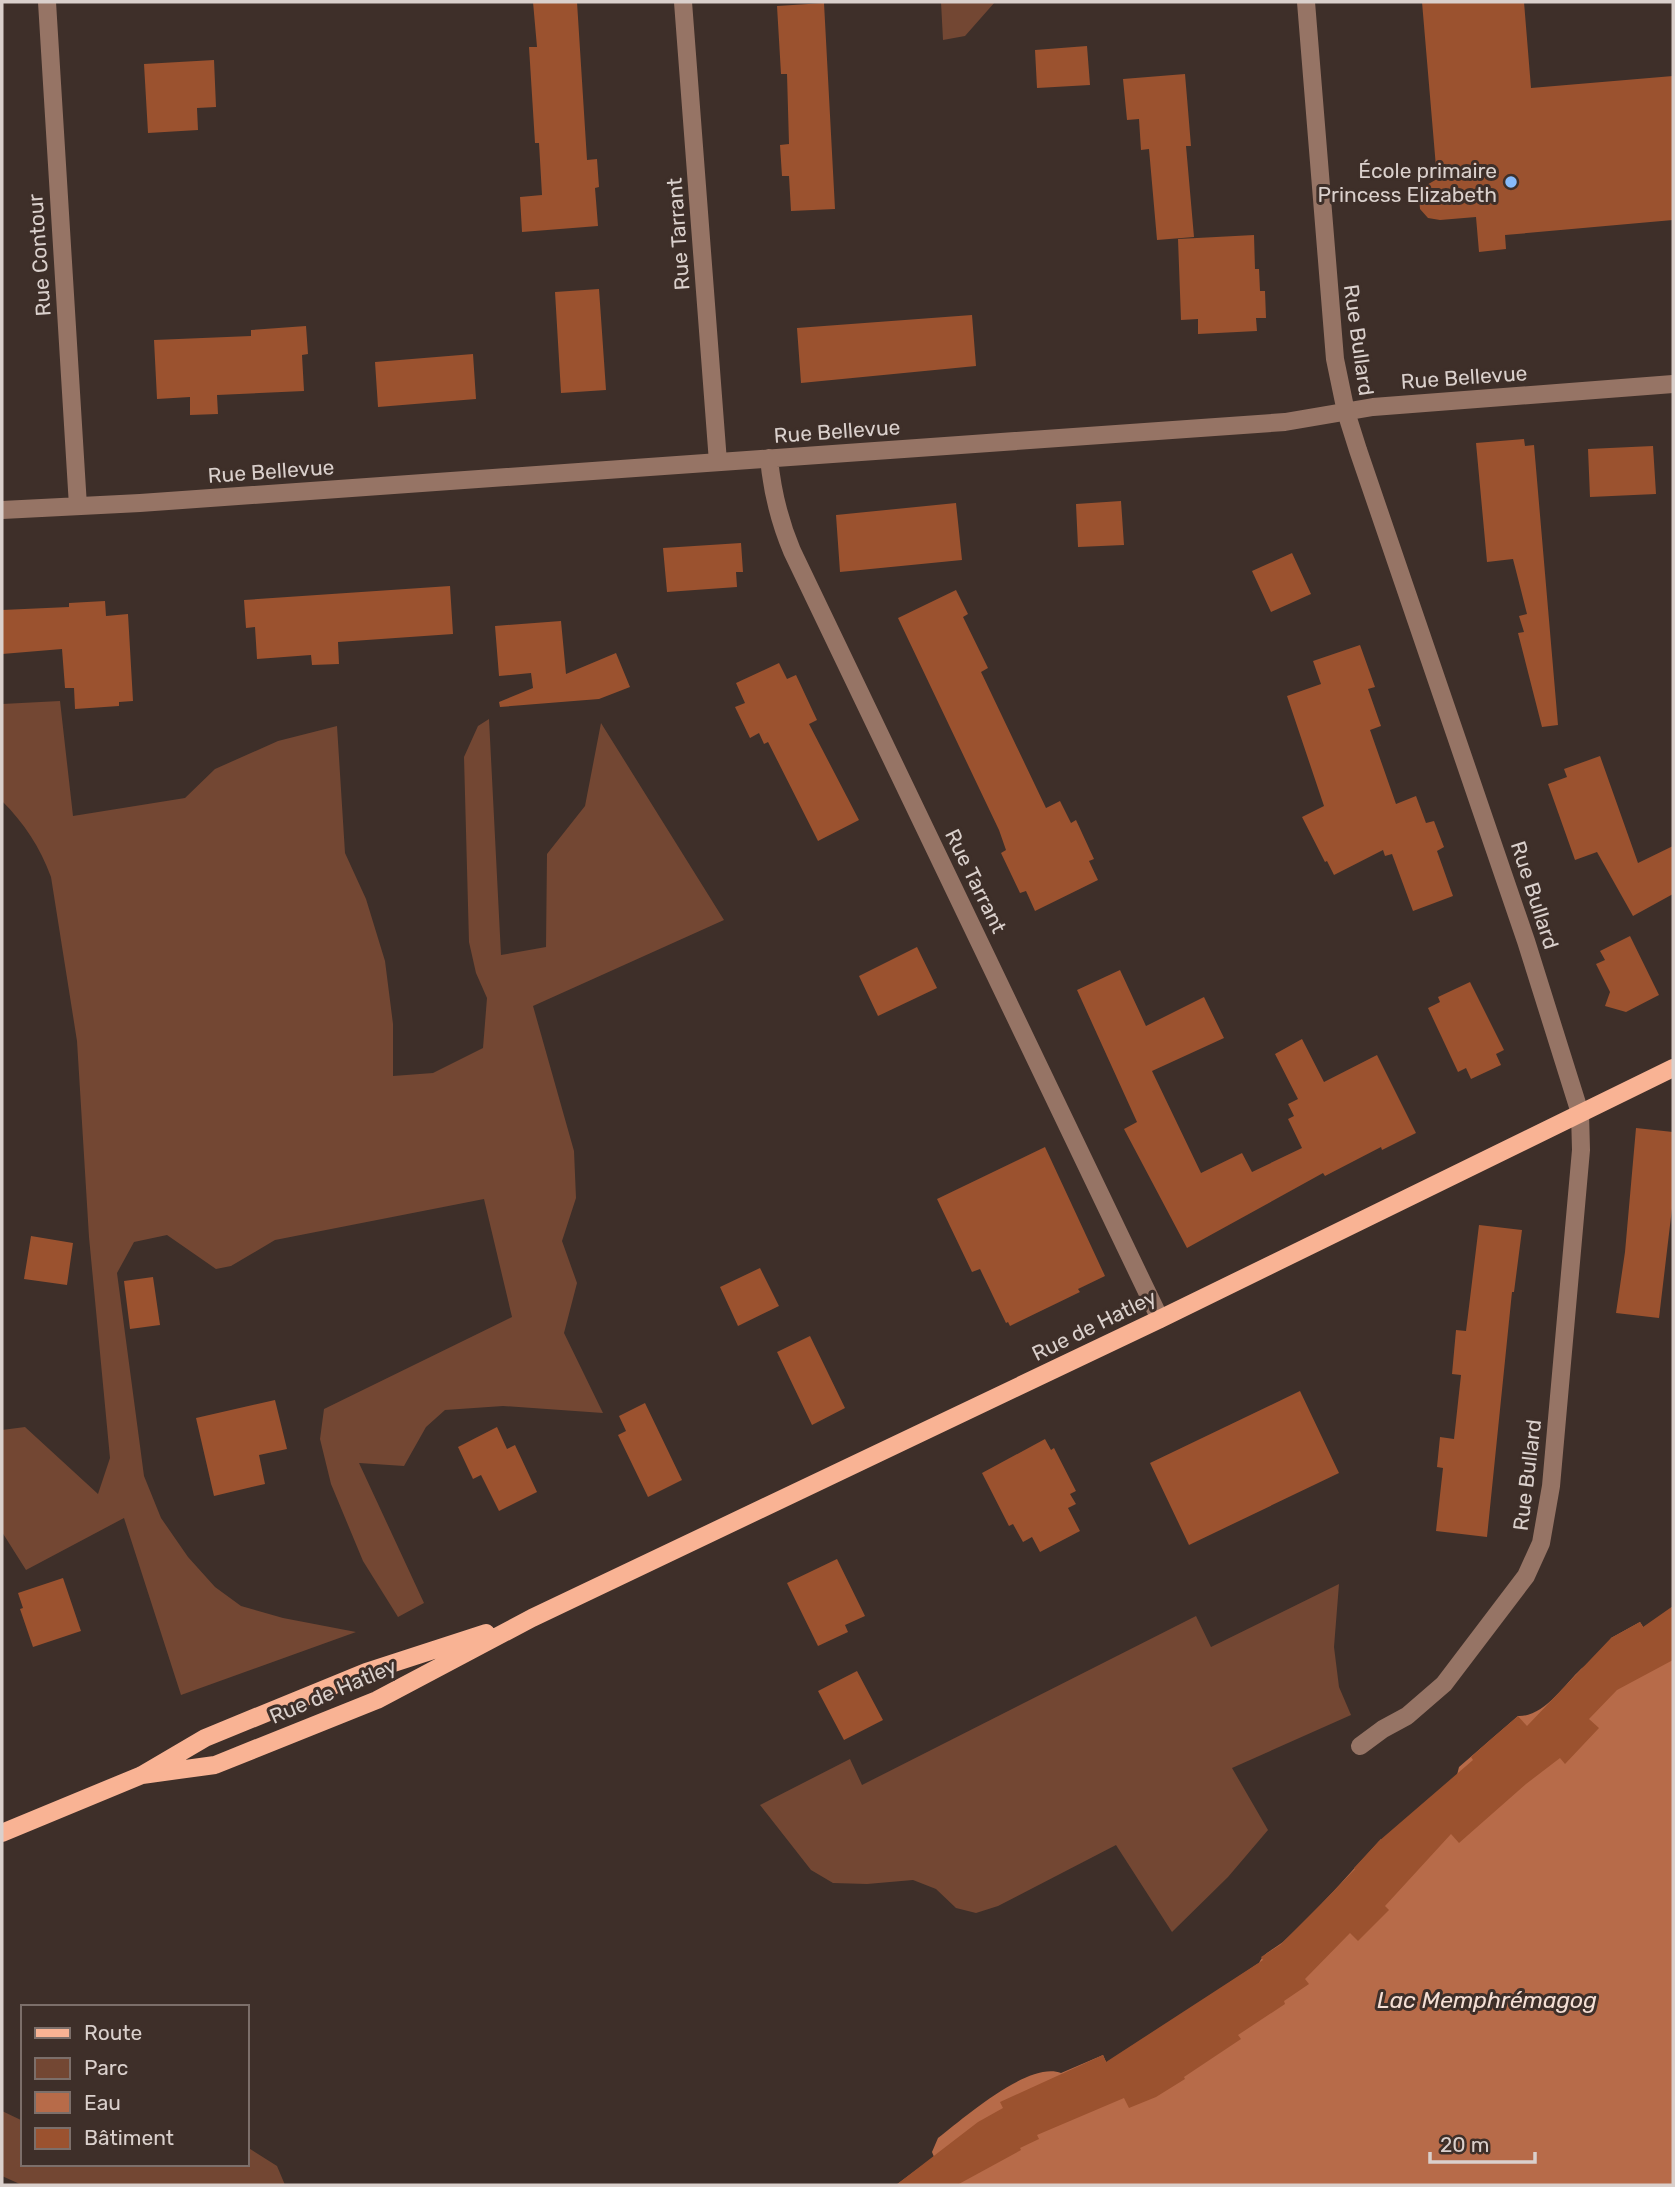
<svg xmlns="http://www.w3.org/2000/svg" width="1675" height="2187" viewBox="0 0 1675 2187" font-family="Rubik,sans-serif">
<style>
.green{fill:#734733}
.water{fill:#b76b49}
.building{fill:#9b522f}
.lines{fill:none;stroke-linecap:round;stroke-linejoin:round}
.minor{stroke:#967465;stroke-width:18}
.major{stroke:#f9b394;stroke-width:18}
.poi-dot{fill:#87bbfb;stroke:#3e2f29;stroke-width:2.5}
.labels{text-anchor:middle;dominant-baseline:central;stroke-width:6;stroke-linejoin:round;paint-order:stroke}
.poi-label{font-size:21px;fill:#dad0cc;stroke:#3e2f29;text-anchor:end}
.street-label{font-size:21px;fill:#dad0cc;stroke:#3e2f29}
.water-label{font-size:23px;font-style:italic;fill:#f5dfd5;stroke:#3e2f29}
</style>
<rect width="100%" height="100%" fill="#3e2f29"/>
<path class="green" d="M 941,2 L 995,2 L 965,36 L 943,40 Z
M 60,701 L 73,816 L 185,798 L 215,769 L 278,741 L 337,726 L 345,853 L 366,899 L 385,961 L 393,1024 L 393,1076 L 433,1073 L 483,1048 L 487,998 L 476,973 L 469,942 L 464,757 L 478,726 L 489,719 L 501,955 L 546,947 L 547,854 L 585,806 L 601,723 L 724,920 L 533,1006 L 574,1151 L 576,1198 L 562,1241 L 577,1283 L 564,1333 L 603,1413 L 503,1406 L 445,1410 L 426,1427 L 404,1466 L 359,1463 L 424,1603 L 398,1617 L 363,1561 L 331,1484 L 320,1439 L 324,1409 L 512,1317 L 484,1199 L 275,1240 L 231,1266 L 216,1269 L 167,1235 L 134,1242 L 117,1273 L 144,1476 L 161,1518 L 188,1557 L 215,1587 L 241,1606 L 283,1618 L 356,1632 L 181,1695 L 124,1518 L 26,1570 L 2,1532 L 2,1430 L 25,1427 L 98,1494 L 110,1458 L 89,1237 L 77,1041 L 51,877 C 40,847 24,823 2,801 L 2,704 Z
M 1339,1584 L 1334,1647 L 1339,1687 L 1351,1715 L 1232,1768 L 1268,1830 L 1228,1877 L 1172,1932 L 1116,1845 L 998,1906 L 976,1913 L 956,1908 L 936,1889 L 913,1880 L 867,1884 L 833,1883 L 811,1870 L 760,1805 L 850,1759 L 862,1785 L 1196,1616 L 1211,1647 Z
M 2,2111 L 23,2121 L 23,2164 L 247,2164 L 247,2147 L 277,2166 L 285,2185 L 22,2185 L 2,2176 Z"/>
<path class="water" d="M 1673,1615 L 1673,2185 L 896,2185 L 934,2157 L 932,2152 L 938,2138 C 964,2118 1028,2061 1061,2073 L 1103,2055 L 1107,2064 L 1259,1963 C 1263,1953 1274,1949 1283,1942 C 1318,1910 1349,1874 1381,1839 L 1385,1842 L 1457,1775 L 1459,1767 L 1518,1716 C 1544,1717 1564,1685 1581,1669 C 1589,1662 1600,1656 1609,1649 L 1611,1638 L 1640,1622 L 1645,1630 Z"/>
<path class="building" d="M 533,2 L 577,2 L 587,160 L 597,159 L 599,187 L 595,188 L 598,226 L 522,232 L 520,197 L 542,195 L 539,143 L 535,143 L 529,47 L 537,47 Z
M 1422,2 L 1524,2 L 1531,88 L 1673,76 L 1673,220 L 1505,235 L 1506,249 L 1479,252 L 1476,217 L 1440,220 L 1428,218 L 1420,209 L 1419,196 L 1425,186 L 1437,179 Z
M 824,3 L 835,209 L 791,211 L 789,176 L 782,176 L 780,145 L 789,144 L 787,74 L 781,74 L 777,6 Z
M 1087,46 L 1090,85 L 1037,88 L 1035,50 Z
M 214,60 L 216,107 L 197,108 L 198,130 L 148,133 L 144,64 Z
M 1185,74 L 1191,146 L 1186,146 L 1194,237 L 1157,240 L 1149,149 L 1141,150 L 1139,119 L 1127,120 L 1123,79 Z
M 1254,235 L 1255,269 L 1259,269 L 1260,291 L 1265,291 L 1266,318 L 1256,318 L 1257,331 L 1198,334 L 1198,319 L 1181,320 L 1178,239 Z
M 599,289 L 606,390 L 561,393 L 555,292 Z
M 972,315 L 976,366 L 801,383 L 797,328 Z
M 306,326 L 308,354 L 302,355 L 304,391 L 217,395 L 218,414 L 190,415 L 190,397 L 157,399 L 154,340 L 251,336 L 251,330 Z
M 473,354 L 476,399 L 378,407 L 375,362 Z
M 1524,439 L 1525,446 L 1534,445 L 1558,725 L 1542,727 L 1518,633 L 1524,632 L 1519,616 L 1527,614 L 1513,559 L 1487,562 L 1476,443 Z
M 1653,446 L 1656,494 L 1590,497 L 1588,449 Z
M 1121,501 L 1124,545 L 1078,547 L 1076,504 Z
M 956,503 L 962,560 L 840,572 L 836,515 Z
M 741,543 L 743,572 L 736,572 L 737,587 L 667,592 L 663,548 Z
M 1292,553 L 1311,594 L 1271,612 L 1252,571 Z
M 450,586 L 453,634 L 338,642 L 339,664 L 312,665 L 311,655 L 257,659 L 255,627 L 246,628 L 244,600 Z
M 956,590 L 968,614 L 963,617 L 988,668 L 981,672 L 1046,808 L 1060,801 L 1071,823 L 1076,820 L 1094,859 L 1089,861 L 1098,880 L 1035,911 L 1026,891 L 1020,893 L 1001,853 L 1006,850 L 999,830 L 898,618 Z
M 105,601 L 106,616 L 128,614 L 133,701 L 119,702 L 119,706 L 75,709 L 74,688 L 65,688 L 62,649 L 2,654 L 2,610 L 69,607 L 69,603 Z
M 561,621 L 566,674 L 616,653 L 630,687 L 599,699 L 500,707 L 499,702 L 533,688 L 531,673 L 499,676 L 495,626 Z
M 1360,645 L 1375,687 L 1368,689 L 1381,726 L 1370,730 L 1396,804 L 1416,796 L 1426,823 L 1434,821 L 1444,847 L 1437,851 L 1453,896 L 1413,911 L 1392,854 L 1385,856 L 1383,850 L 1334,875 L 1327,861 L 1325,862 L 1302,817 L 1324,806 L 1287,696 L 1321,684 L 1313,661 Z
M 779,663 L 787,679 L 796,675 L 817,720 L 809,724 L 859,820 L 818,841 L 768,742 L 764,744 L 759,733 L 750,738 L 735,707 L 745,703 L 736,683 Z
M 1600,756 L 1638,863 L 1673,846 L 1673,894 L 1633,916 L 1597,852 L 1575,860 L 1548,784 L 1567,777 L 1564,769 Z
M 1630,936 L 1659,995 L 1626,1012 L 1605,1006 L 1610,992 L 1596,964 L 1605,960 L 1600,951 Z
M 917,947 L 937,988 L 878,1016 L 859,976 Z
M 1120,970 L 1146,1026 L 1204,997 L 1224,1038 L 1152,1071 L 1201,1173 L 1242,1153 L 1252,1172 L 1302,1148 L 1288,1119 L 1294,1116 L 1288,1104 L 1298,1099 L 1275,1054 L 1302,1039 L 1324,1082 L 1377,1055 L 1416,1133 L 1382,1150 L 1381,1147 L 1325,1176 L 1323,1173 L 1187,1248 L 1124,1129 L 1137,1122 L 1077,990 Z
M 1470,982 L 1504,1050 L 1496,1054 L 1501,1065 L 1471,1079 L 1466,1068 L 1458,1072 L 1428,1008 L 1440,1002 L 1438,997 Z
M 1636,1128 L 1673,1132 L 1673,1200 L 1659,1318 L 1616,1313 L 1625,1252 Z
M 1045,1147 L 1105,1276 L 1078,1289 L 1080,1292 L 1010,1326 L 1008,1322 L 1006,1323 L 980,1269 L 972,1272 L 937,1199 Z
M 1479,1225 L 1522,1230 L 1514,1292 L 1512,1292 L 1487,1537 L 1436,1531 L 1443,1468 L 1437,1467 L 1440,1437 L 1454,1439 L 1461,1375 L 1452,1374 L 1456,1330 L 1466,1331 Z
M 31,1236 L 73,1243 L 67,1285 L 24,1279 Z
M 760,1268 L 779,1306 L 738,1326 L 720,1287 Z
M 153,1277 L 160,1325 L 130,1329 L 124,1281 Z
M 810,1336 L 845,1408 L 812,1425 L 777,1352 Z
M 1300,1391 L 1339,1473 L 1189,1545 L 1150,1463 Z
M 275,1400 L 287,1449 L 259,1455 L 265,1484 L 214,1496 L 196,1418 Z
M 645,1403 L 682,1480 L 648,1497 L 618,1435 L 626,1431 L 619,1416 Z
M 497,1427 L 507,1449 L 515,1445 L 537,1492 L 499,1511 L 481,1475 L 473,1479 L 458,1447 Z
M 1045,1439 L 1051,1450 L 1054,1448 L 1076,1491 L 1070,1494 L 1076,1504 L 1068,1508 L 1080,1531 L 1040,1552 L 1032,1537 L 1023,1542 L 1013,1524 L 1009,1526 L 982,1473 Z
M 837,1559 L 865,1616 L 845,1625 L 848,1632 L 818,1646 L 787,1583 Z
M 63,1578 L 81,1631 L 33,1647 L 20,1609 L 23,1608 L 18,1593 Z
M 1673,1606 L 1673,1660 L 1617,1690 L 1589,1719 L 1599,1728 L 1565,1764 L 1560,1758 L 1526,1784 L 1459,1843 L 1451,1834 L 1385,1906 L 1389,1910 L 1358,1941 L 1350,1933 L 1305,1979 L 1309,1984 L 1284,2001 L 1285,2004 L 1238,2035 L 1241,2039 L 1184,2077 L 1185,2079 L 1156,2097 L 1129,2108 L 1124,2098 L 1037,2135 L 1039,2139 L 1020,2148 L 1021,2150 L 957,2185 L 896,2185 L 978,2122 L 1003,2108 L 1000,2102 L 1103,2055 L 1106,2062 L 1263,1960 L 1261,1957 L 1280,1945 L 1321,1904 L 1355,1869 L 1354,1868 L 1379,1841 L 1473,1760 L 1471,1757 L 1490,1740 L 1518,1716 L 1527,1726 L 1611,1638 L 1640,1622 L 1643,1627 Z
M 857,1671 L 883,1720 L 844,1740 L 818,1691 Z"/>
<g class="lines">
<path class="minor" d="M 47,2 L 78,506
M 683,2 L 718,462
M 1306,2 L 1335,359 L 1346,412 L 1358,450 L 1526,941 L 1580,1113 L 1581,1150 L 1551,1486 L 1541,1543 L 1526,1576 L 1444,1684 L 1407,1716 L 1383,1729 L 1360,1746
M 769,458 C 772,491 779,520 792,551 L 1160,1319
M 2,510 L 140,503 L 1285,422 L 1373,407 L 1673,384"/>
<path class="major" d="M 142,1775 L 215,1765 L 377,1700 L 532,1618 L 1160,1319 L 1673,1068
M 2,1833 L 142,1775 L 205,1738 L 366,1672 L 486,1633"/>
</g>
<circle class="poi-dot" cx="1511" cy="182" r="7"/>
<g class="labels">
<g class="poi-label">
<text x="1497" y="170">École primaire<tspan x="1497" dy="24">Princess Elizabeth</tspan></text>
</g>
<g class="street-label">
<text transform="translate(678 234) rotate(-94)">Rue Tarrant</text>
<text transform="translate(39 255) rotate(-94)">Rue Contour</text>
<text transform="translate(1359 340) rotate(82)">Rue Bullard</text>
<text transform="translate(1464 377) rotate(-4)">Rue Bellevue</text>
<text transform="translate(837 431) rotate(-4)">Rue Bellevue</text>
<text transform="translate(271 471) rotate(-4)">Rue Bellevue</text>
<text transform="translate(976 881) rotate(64)">Rue Tarrant</text>
<text transform="translate(1535 895) rotate(72)">Rue Bullard</text>
<text transform="translate(1094 1325) rotate(-26)">Rue de Hatley</text>
<text transform="translate(1527 1475) rotate(-83)">Rue Bullard</text>
<text transform="translate(333 1691) rotate(-23)">Rue de Hatley</text>
</g>
<g class="water-label">
<text x="1487" y="2000">Lac Memphrémagog</text>
</g>
</g>
<rect width="1675" height="2187" fill="none" stroke="#dad0cc" stroke-width="7"/>
<rect x="21" y="2005" width="228" height="161" fill="#3e2f29" stroke="#7c6f6a" stroke-width="2"/>
<rect x="35" y="2028" width="35" height="10" fill="#f9b394" stroke="#7c6f6a" stroke-width="2"/>
<text x="84" y="2040" font-size="21" fill="#dad0cc">Route</text>
<rect x="35" y="2058" width="35" height="21" fill="#734733" stroke="#7c6f6a" stroke-width="2"/>
<text x="84" y="2075" font-size="21" fill="#dad0cc">Parc</text>
<rect x="35" y="2092" width="35" height="21" fill="#b76b49" stroke="#7c6f6a" stroke-width="2"/>
<text x="84" y="2110" font-size="21" fill="#dad0cc">Eau</text>
<rect x="35" y="2128" width="35" height="21" fill="#9b522f" stroke="#7c6f6a" stroke-width="2"/>
<text x="84" y="2145" font-size="21" fill="#dad0cc">Bâtiment</text>
<path d="M1430 2152v10h105v-10" fill="none" stroke="#dad0cc" stroke-width="3.5"/>
<text x="1440" y="2152" font-size="21" fill="#dad0cc" stroke="#3e2f29" stroke-width="5" paint-order="stroke">20 m</text>
</svg>
